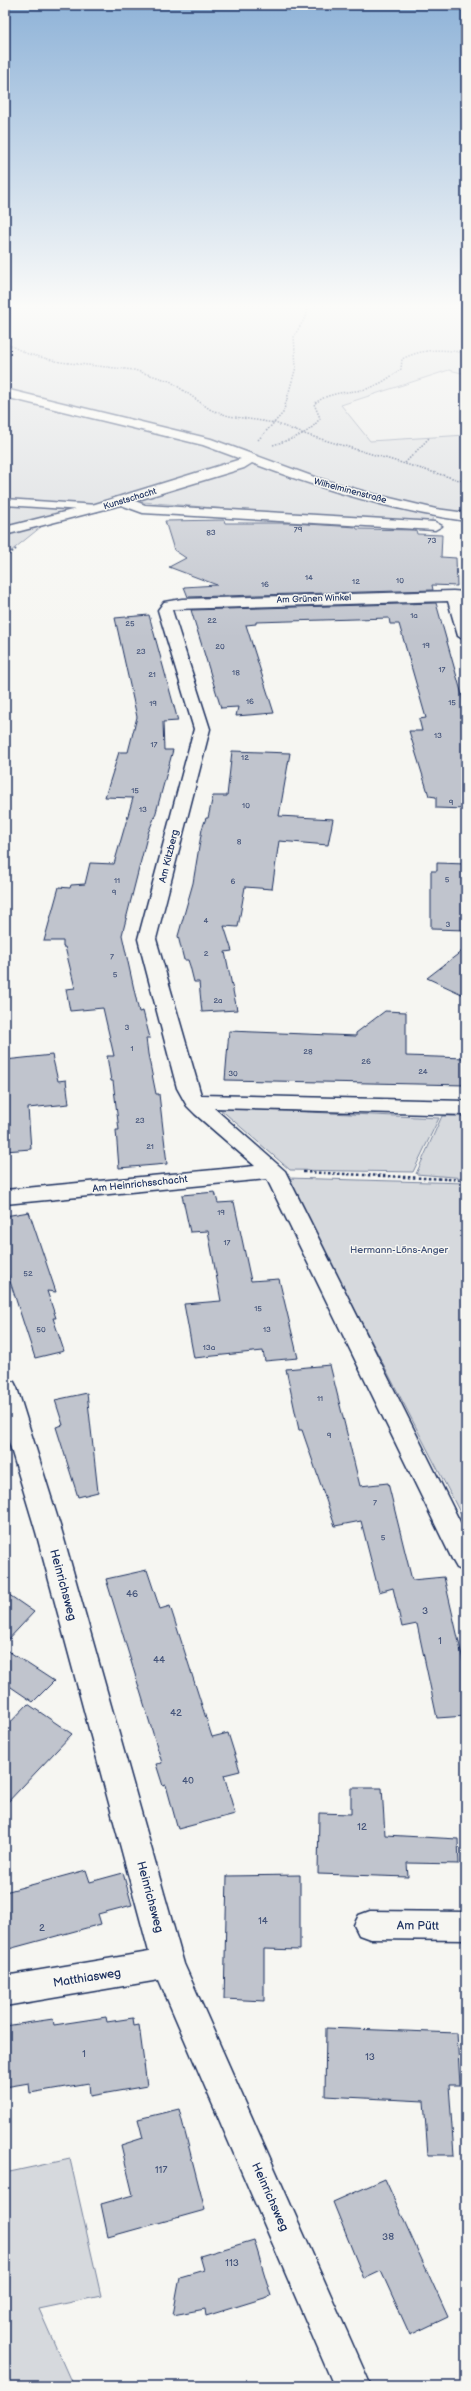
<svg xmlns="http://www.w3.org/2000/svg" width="471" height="2391" viewBox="0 0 471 2391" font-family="'Balsamiq Sans',sans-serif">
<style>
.built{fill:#e6e7e7}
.green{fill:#d6d9dd;stroke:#78849e}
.building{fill:#c0c4cd;stroke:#1b2f5e}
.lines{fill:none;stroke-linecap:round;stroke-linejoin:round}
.service-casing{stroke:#1b2f5e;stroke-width:3}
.minor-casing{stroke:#1b2f5e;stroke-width:3}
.path-far3{stroke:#1b2f5e;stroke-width:1.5;stroke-dasharray:1.5 1.5;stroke-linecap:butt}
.path-far2{stroke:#1b2f5e;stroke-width:2;stroke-dasharray:2 2;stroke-linecap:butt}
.path-far1{stroke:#1b2f5e;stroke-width:2.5;stroke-dasharray:2.5 2.5;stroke-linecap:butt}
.path{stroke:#1b2f5e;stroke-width:3.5;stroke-dasharray:4.5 4.5;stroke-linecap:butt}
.service{fill:#f6f6f2;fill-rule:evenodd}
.minor{fill:#f6f6f2;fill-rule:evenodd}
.labels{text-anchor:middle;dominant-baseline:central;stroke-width:3;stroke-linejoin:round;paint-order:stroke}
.number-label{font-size:8px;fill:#44547a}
.far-street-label{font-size:9px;fill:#1b2f5e;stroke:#f6f6f2}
.street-label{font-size:10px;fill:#1b2f5e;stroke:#f6f6f2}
.park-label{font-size:10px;fill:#405177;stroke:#f6f6f2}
.near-number-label{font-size:10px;fill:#44547a}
.near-street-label{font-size:12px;fill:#1b2f5e;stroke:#f6f6f2}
</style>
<rect width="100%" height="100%" fill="#f6f6f2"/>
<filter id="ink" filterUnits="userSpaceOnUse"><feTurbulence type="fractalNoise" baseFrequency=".025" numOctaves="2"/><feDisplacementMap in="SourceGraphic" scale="8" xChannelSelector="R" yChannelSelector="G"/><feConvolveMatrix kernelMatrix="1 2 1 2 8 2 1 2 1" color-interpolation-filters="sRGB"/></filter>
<g filter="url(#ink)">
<path class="built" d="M 449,370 L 466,374 L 466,435 L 370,441 L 340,405 Z"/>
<path class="green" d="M 5,304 L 466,304 L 466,374 L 449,370 L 341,405 L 370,441 L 466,435 L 466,514 L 434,509 L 431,526 L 119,500 L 52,518 L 5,556 Z
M 219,1108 L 439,1118 L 413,1172 L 290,1170 Z
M 442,1116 L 466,1116 L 466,1178 L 416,1174 Z
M 287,1178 L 466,1183 L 466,1524 Z
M 70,2159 L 101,2296 L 39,2309 L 73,2386 L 5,2386 L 5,2173 Z"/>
<path class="building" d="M 224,520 L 225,523 L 291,523 L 356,527 L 357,529 L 416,530 L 417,534 L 442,535 L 441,557 L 456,558 L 457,586 L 432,585 L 433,590 L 188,597 L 184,587 L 217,585 L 169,567 L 186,558 L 174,550 L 165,521 Z
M 436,603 L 466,709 L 466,809 L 436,808 L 436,797 L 429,796 L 409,731 L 422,731 L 419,719 L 426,718 L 399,624 L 390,624 L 389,618 L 256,622 L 256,624 L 246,625 L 274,713 L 236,716 L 238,707 L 221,708 L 191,610 Z
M 149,615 L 178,721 L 163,722 L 164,750 L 173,750 L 155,816 L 148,833 L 122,935 L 139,1012 L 143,1011 L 150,1038 L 146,1038 L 148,1054 L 156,1094 L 159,1094 L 167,1164 L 119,1168 L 116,1130 L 119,1130 L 113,1081 L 111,1081 L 107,1056 L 114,1056 L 103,1008 L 70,1011 L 66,989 L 75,988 L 65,947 L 63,947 L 63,941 L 44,941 L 59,887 L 70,888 L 71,885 L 85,884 L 90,863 L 114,864 L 133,798 L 105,797 L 119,752 L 128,752 L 137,717 L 115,618 Z
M 232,751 L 290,753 L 279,816 L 333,819 L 328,845 L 279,841 L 272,889 L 245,887 L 238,927 L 224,926 L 232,951 L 225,952 L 237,1010 L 202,1012 L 199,982 L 194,982 L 190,966 L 188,960 L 184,960 L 178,936 L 193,883 L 202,829 L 206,818 L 208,818 L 213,796 L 227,796 Z
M 437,863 L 466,864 L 466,930 L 431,929 L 431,871 L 437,871 Z
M 466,948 L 466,996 L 427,978 Z
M 385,1011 L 406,1012 L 406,1056 L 466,1058 L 466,1085 L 225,1080 L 229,1031 L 356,1036 L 356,1033 Z
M 52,1055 L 58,1081 L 66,1080 L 69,1104 L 28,1108 L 31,1149 L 5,1151 L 5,1060 Z
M 215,1192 L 218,1203 L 234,1202 L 251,1281 L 279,1279 L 298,1358 L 265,1361 L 263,1351 L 194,1358 L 184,1304 L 221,1301 L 208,1231 L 190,1232 L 182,1195 Z
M 29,1212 L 56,1292 L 47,1291 L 56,1318 L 53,1318 L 64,1351 L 35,1358 L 5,1266 L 5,1216 Z
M 330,1365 L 360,1486 L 388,1483 L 412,1580 L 444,1577 L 466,1673 L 466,1716 L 437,1718 L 417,1624 L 402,1627 L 393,1588 L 379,1592 L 361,1521 L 335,1526 L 302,1430 L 299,1430 L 286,1369 Z
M 87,1393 L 98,1492 L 78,1497 L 56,1427 L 63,1425 L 55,1400 Z
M 147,1570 L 160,1609 L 170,1606 L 212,1737 L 228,1733 L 240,1771 L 224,1775 L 235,1814 L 178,1829 L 166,1785 L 163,1786 L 156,1764 L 162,1763 L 106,1579 Z
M 5,1592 L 34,1612 L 5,1643 Z
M 5,1649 L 54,1681 L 33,1702 L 5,1683 Z
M 28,1704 L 72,1734 L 5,1805 L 5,1728 Z
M 351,1788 L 382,1788 L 385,1835 L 458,1839 L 459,1864 L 407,1863 L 408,1877 L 318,1874 L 319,1813 L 351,1814 Z
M 86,1870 L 90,1882 L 123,1873 L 132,1905 L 98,1914 L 101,1924 L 5,1950 L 5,1892 Z
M 300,1875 L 300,1950 L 264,1949 L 264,2001 L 224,1999 L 227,1876 Z
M 106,2017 L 107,2022 L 133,2018 L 134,2026 L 139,2025 L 147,2086 L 90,2096 L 89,2083 L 30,2093 L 29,2083 L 5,2087 L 5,2026 L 53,2019 L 54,2025 Z
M 326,2028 L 457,2033 L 460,2085 L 449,2085 L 454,2155 L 428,2155 L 424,2101 L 325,2096 Z
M 179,2109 L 205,2210 L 108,2237 L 101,2204 L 133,2195 L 121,2145 L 143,2138 L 138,2119 Z
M 385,2179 L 448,2317 L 410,2335 L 381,2271 L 364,2279 L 333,2202 Z
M 254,2240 L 271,2296 L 206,2316 L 205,2309 L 173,2315 L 180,2277 L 204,2270 L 200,2256 Z"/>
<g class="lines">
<defs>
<path id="service" d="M 5,499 L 97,505 L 102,508 L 97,511 L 5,505 Z"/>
<path id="minor" d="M 5,389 L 211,439 L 317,478 L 373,494 L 436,509 L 466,513 L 466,521 C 393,511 321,489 252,463 L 244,468 L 135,501 L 145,505 L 435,522 L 442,526 L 435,530 L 143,513 L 121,505 L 5,535 L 5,527 L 92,505 L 241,459 L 203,445 L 5,397 Z
M 453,591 L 466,592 L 466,600 L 462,600 L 466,613 L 466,641 L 458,636 L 448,601 L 174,609 L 172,610 L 210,729 L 156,939 L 201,1095 L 466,1101 L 466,1115 L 214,1108 L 285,1171 L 466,1534 L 466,1572 L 457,1568 L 453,1561 L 267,1179 L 5,1204 L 5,1190 L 255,1166 L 195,1114 L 187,1106 L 177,1088 L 138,939 L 194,729 L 158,610 L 164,602 L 182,599 Z
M 5,1379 L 14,1382 L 17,1388 L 62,1532 L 184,1964 L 371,2386 L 334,2386 L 159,1980 L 5,2006 L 5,1976 L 149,1952 L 36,1532 L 5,1429 Z
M 370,1911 L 466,1912 L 466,1940 L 370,1939 L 359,1935 L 354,1925 L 359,1915 Z"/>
</defs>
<use href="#service" class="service-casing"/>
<use href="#minor" class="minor-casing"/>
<path class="path-far3" d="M 5,343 L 28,354 L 60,362 L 134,370 L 170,381 L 211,410 L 229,416 L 275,423 L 304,434 L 466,482
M 258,440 L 283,413 L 296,367 L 294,336 L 307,315 L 306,304
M 273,445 C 291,439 309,435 320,418 L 314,404 C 329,392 344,393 362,390 C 377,387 389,378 401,369 L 402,359 C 424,348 442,349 466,353
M 405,463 L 429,438"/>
<path class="path-far2" d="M 5,557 L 16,549"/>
<path class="path-far1" d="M 303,1172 L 466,1180"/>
<path class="path" d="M 465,1955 L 466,1964"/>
<use href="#service" class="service"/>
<use href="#minor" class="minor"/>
</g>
</g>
<linearGradient id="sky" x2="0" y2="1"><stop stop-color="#8fb3d8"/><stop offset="0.48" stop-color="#fbfbf9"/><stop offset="1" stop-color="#fbfbf9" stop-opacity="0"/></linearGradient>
<rect width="471" height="638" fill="url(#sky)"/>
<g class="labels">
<g class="number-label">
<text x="298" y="529">79</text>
<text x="211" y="532">83</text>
<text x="432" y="540">73</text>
<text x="309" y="577">14</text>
<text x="400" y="580">10</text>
<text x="356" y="581">12</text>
<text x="265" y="584">16</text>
<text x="414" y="615">1a</text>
<text x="212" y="620">22</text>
<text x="130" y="623">25</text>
<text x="426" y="645">19</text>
<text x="220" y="646">20</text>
<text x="141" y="651">23</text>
<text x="442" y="669">17</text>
<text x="236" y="672">18</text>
<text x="152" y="674">21</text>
<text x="250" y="701">16</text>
<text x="452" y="702">15</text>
<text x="153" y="703">19</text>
<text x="438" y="735">13</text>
<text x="154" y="744">17</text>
<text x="245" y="757">12</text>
<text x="135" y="790">15</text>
<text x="451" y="802">9</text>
<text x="246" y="805">10</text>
<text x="143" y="809">13</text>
<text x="239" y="841">8</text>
<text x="447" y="879">5</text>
<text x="117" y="880">11</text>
<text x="233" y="881">6</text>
<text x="114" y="892">9</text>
<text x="206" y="920">4</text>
<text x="448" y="924">3</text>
<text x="206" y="953">2</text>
<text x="112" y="956">7</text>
<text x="115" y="974">5</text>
<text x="218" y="1000">2a</text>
<text x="127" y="1027">3</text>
<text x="132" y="1048">1</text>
<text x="308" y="1051">28</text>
<text x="366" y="1061">26</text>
<text x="423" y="1071">24</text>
<text x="233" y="1073">30</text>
<text x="140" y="1120">23</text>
<text x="150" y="1146">21</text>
<text x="221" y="1212">19</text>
<text x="227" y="1242">17</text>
<text x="28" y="1273">52</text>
<text x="258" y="1308">15</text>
<text x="41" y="1329">50</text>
<text x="267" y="1329">13</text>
<text x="209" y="1347">13a</text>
<text x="320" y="1398">11</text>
<text x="329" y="1435">9</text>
<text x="375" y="1502">7</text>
<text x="383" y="1537">5</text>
</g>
<g class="far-street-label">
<text transform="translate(350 491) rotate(15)">Wilhelminenstraße</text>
<text transform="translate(130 499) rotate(-17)">Kunstschacht</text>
<text transform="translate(314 599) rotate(-2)">Am Grünen Winkel</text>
</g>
<g class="street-label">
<text transform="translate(169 856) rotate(-76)">Am Kitzberg</text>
<text transform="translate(140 1184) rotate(-6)">Am Heinrichsschacht</text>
</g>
<g class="park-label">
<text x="399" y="1250">Hermann-Löns-Anger</text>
</g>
<g class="near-number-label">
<text x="132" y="1594">46</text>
<text x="425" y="1611">3</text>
<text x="440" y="1641">1</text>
<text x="159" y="1660">44</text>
<text x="176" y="1713">42</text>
<text x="188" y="1781">40</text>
<text x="362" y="1827">12</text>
<text x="263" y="1921">14</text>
<text x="42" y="1928">2</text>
<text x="84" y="2054">1</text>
<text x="370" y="2057">13</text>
<text x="161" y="2170">117</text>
<text x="388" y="2237">38</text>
<text x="232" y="2263">113</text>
</g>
<g class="near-street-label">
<text transform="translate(63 1585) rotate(75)">Heinrichsweg</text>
<text transform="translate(150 1897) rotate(75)">Heinrichsweg</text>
<text transform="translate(418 1926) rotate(1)">Am Pütt</text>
<text transform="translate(87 1978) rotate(-9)">Matthiasweg</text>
<text transform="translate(270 2197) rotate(66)">Heinrichsweg</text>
</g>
</g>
<rect width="471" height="2391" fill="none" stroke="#f6f6f2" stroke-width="20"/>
<rect x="10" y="10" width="451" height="2371" fill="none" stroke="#1b2f5e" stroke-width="1.5" filter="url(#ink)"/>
</svg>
